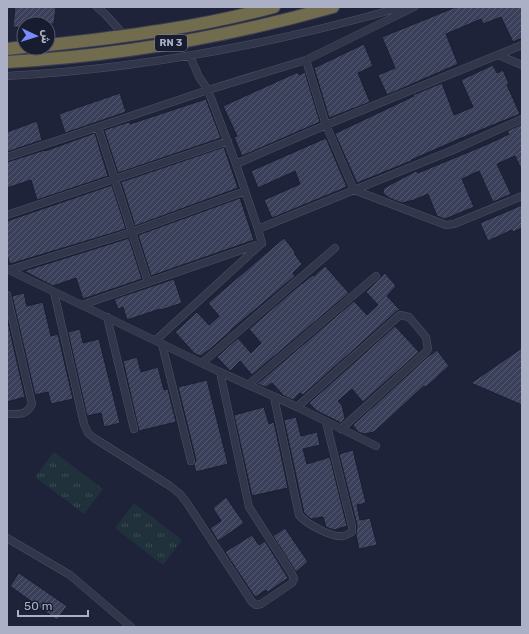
<svg xmlns="http://www.w3.org/2000/svg" width="529" height="634" viewBox="0 0 529 634" font-family="Rubik,'Noto Naskh Arabic',sans-serif">
<style>
.grass{fill:url(#grass-tufts)}
.building{fill:url(#building-hatch);stroke:#1a1e31}
.lines{fill:none;stroke-linecap:round;stroke-linejoin:round}
.street-casing{stroke:#4d5165;stroke-width:8}
.highway-casing{stroke:#3a3e52;stroke-width:14}
.street{stroke:#32364a;stroke-width:7}
.highway{stroke:#716c4e;stroke-width:12}
.labels{text-anchor:middle;dominant-baseline:central;stroke-width:3;stroke-linejoin:round;paint-order:stroke}
.shield{fill:#181c2f;stroke:#808499;stroke-width:1}
.shield-label{font-size:10px;font-weight:bold;fill:#acb0c7}
</style>
<defs>
<pattern id="grass-tufts" width="24" height="20" patternUnits="userSpaceOnUse"><rect width="24" height="20" fill="#20313b"/><path d="M3 7l-1-3M5 7V3M7 7l1-3M15 17l-1-3M17 17v-4M19 17l1-3" fill="none" stroke="#3e4c56"/></pattern>
<pattern id="building-hatch" width="6" height="6" patternUnits="userSpaceOnUse"><rect width="6" height="6" fill="#3a405a"/><path d="M-1 1l2-2M0 6l6-6M5 7l2-2" fill="none" stroke="#545970"/></pattern>
</defs>
<rect width="100%" height="100%" fill="#1e233a"/>
<path class="grass" d="M 54,452 L 103,489 L 84,514 L 35,477 Z
M 134,503 L 182,540 L 163,565 L 115,528 Z"/>
<path class="building" d="M 15,7 L 56,7 L 54,24 L 24,24 L 24,28 L 13,27 Z
M 456,7 L 522,7 L 522,38 L 513,42 L 501,17 L 483,24 L 481,19 L 446,34 L 458,64 L 387,95 L 378,75 L 395,68 L 382,37 Z
M 364,44 L 373,66 L 358,73 L 370,102 L 329,118 L 314,68 Z
M 493,65 L 497,73 L 503,70 L 509,84 L 507,85 L 520,114 L 466,136 L 411,160 L 411,161 L 357,183 L 335,134 L 336,133 L 414,96 L 413,95 L 442,83 L 454,115 L 473,107 L 461,80 Z
M 298,72 L 299,75 L 305,72 L 320,122 L 242,156 L 234,137 L 237,136 L 223,106 Z
M 120,93 L 126,112 L 65,133 L 59,114 Z
M 206,99 L 221,138 L 118,173 L 104,130 L 129,122 L 130,124 Z
M 37,121 L 42,140 L 7,152 L 7,132 Z
M 522,124 L 522,171 L 515,156 L 497,164 L 511,194 L 493,202 L 479,171 L 462,179 L 474,207 L 445,219 L 437,216 L 428,194 L 414,200 L 402,203 L 389,198 L 383,193 L 384,188 L 416,171 L 418,173 L 488,144 L 507,135 L 509,134 L 507,131 Z
M 95,133 L 108,176 L 37,200 L 31,180 L 7,188 L 7,162 L 45,150 L 45,151 Z
M 326,138 L 347,187 L 272,218 L 264,200 L 300,184 L 295,171 L 258,188 L 251,171 Z
M 224,147 L 238,188 L 135,226 L 121,182 Z
M 112,185 L 126,229 L 10,264 L 7,255 L 7,221 Z
M 240,198 L 254,240 L 151,276 L 138,235 Z
M 522,205 L 522,228 L 513,232 L 512,230 L 488,241 L 480,223 Z
M 129,238 L 142,279 L 83,299 L 76,278 L 53,286 L 24,271 Z
M 284,238 L 295,252 L 294,253 L 302,264 L 293,273 L 295,276 L 231,330 L 231,331 L 210,349 L 201,356 L 195,354 L 175,332 L 197,312 L 209,325 L 219,316 L 208,303 Z
M 325,266 L 349,293 L 252,375 L 240,361 L 230,371 L 217,357 L 238,338 L 251,353 L 261,343 L 249,329 L 302,283 L 302,284 L 313,275 L 314,276 Z
M 385,273 L 396,286 L 387,296 L 400,310 L 397,311 L 303,395 L 300,393 L 293,400 L 284,396 L 272,383 L 266,387 L 257,384 L 354,301 L 367,315 L 378,305 L 366,292 Z
M 174,279 L 182,303 L 161,310 L 160,309 L 127,320 L 123,307 L 118,309 L 114,299 Z
M 24,293 L 27,306 L 43,302 L 51,336 L 58,334 L 73,399 L 51,404 L 48,392 L 35,395 L 12,296 Z
M 7,318 L 25,397 L 7,402 Z
M 395,326 L 419,352 L 363,402 L 352,389 L 338,401 L 342,405 L 345,418 L 341,423 L 317,411 L 309,403 Z
M 80,329 L 83,343 L 99,339 L 120,423 L 104,427 L 101,413 L 87,416 L 68,332 Z
M 522,348 L 522,405 L 471,383 Z
M 437,350 L 449,366 L 426,387 L 424,386 L 374,432 L 364,434 L 358,432 L 353,425 L 425,359 Z
M 137,357 L 141,372 L 158,367 L 164,390 L 168,389 L 176,422 L 139,431 L 123,361 Z
M 207,380 L 228,464 L 196,472 L 194,465 L 196,460 L 178,387 Z
M 264,407 L 269,424 L 274,422 L 288,488 L 252,496 L 234,415 Z
M 296,417 L 301,436 L 317,432 L 320,445 L 303,449 L 307,464 L 330,457 L 347,526 L 334,530 L 326,527 L 323,517 L 311,519 L 304,513 L 284,420 Z
M 353,450 L 366,503 L 357,505 L 360,520 L 370,518 L 377,545 L 359,549 L 356,535 L 357,525 L 339,454 Z
M 226,497 L 244,523 L 218,541 L 210,528 L 221,521 L 213,508 Z
M 285,528 L 308,562 L 296,572 L 273,536 Z
M 252,535 L 259,545 L 265,541 L 288,578 L 268,592 L 266,590 L 255,597 L 225,552 Z
M 19,573 L 67,606 L 57,620 L 10,586 Z"/>
<g class="lines">
<defs>
<path id="street" d="M 97,7 L 105,14 L 125,36
M 522,45 L 326,125 L 236,164 L 258,229 L 453,150 L 522,119
M 498,55 L 522,65
M 190,56 L 199,77 L 208,90 L 236,164
M 306,60 L 326,125 L 354,190 L 446,225 L 454,224 L 522,196
M 7,76 C 141,69 273,44 402,7
M 98,127 L 148,282
M 7,157 L 98,127 L 208,90 L 306,60 L 414,7
M 7,215 L 228,141
M 7,269 L 220,372 L 297,407 L 376,446
M 9,270 L 132,232 L 245,191
M 54,292 L 84,424 L 88,433 L 94,438 L 170,486 L 180,494 L 187,503 L 252,602 L 256,605 L 261,604 L 292,583 L 294,579 L 292,574 L 249,507 L 220,372
M 7,295 L 32,404 C 26,416 19,414 7,414
M 82,305 L 262,243
M 107,317 L 134,429
M 156,340 L 262,243 L 258,229
M 162,344 L 191,461
M 202,363 L 335,248
M 248,385 L 376,276
M 274,397 L 299,515 C 305,523 332,538 343,536 C 346,536 349,533 352,532 L 352,526 L 326,422
M 297,407 L 400,315 L 409,317 L 426,337 L 428,349 L 426,352 L 341,429
M 7,538 L 70,575 L 131,627"/>
<path id="highway" d="M 48,45 C 124,37 200,27 274,7
M 7,49 L 24,47
M 7,62 C 117,56 227,37 333,7"/>
</defs>
<use href="#street" class="street-casing"/>
<use href="#highway" class="highway-casing"/>
<use href="#street" class="street"/>
<use href="#highway" class="highway"/>
</g>
<g class="labels">
<rect class="shield" x="155" y="35" width="32" height="16" rx="3"/>
<g class="shield-label">
<text x="171" y="43">RN 3</text>
</g>
</g>
<rect width="529" height="634" fill="none" stroke="#acb0c7" stroke-width="16"/>
<g transform="translate(36 36) rotate(94)"><circle r="19" fill="#181c2f" stroke="#53576c"/>
<path d="M0-3L7 15L0 10L-7 15Z" fill="#798cff"/>
<text y="-6" font-size="11" font-weight="bold" text-anchor="middle" fill="#acb0c7">ش</text>
</g>
<path d="M18 610v6h70v-6" fill="none" stroke="#acb0c7" stroke-width="2"/>
<text x="24" y="610" font-size="12" fill="#acb0c7" stroke="#181c2f" stroke-width="3" paint-order="stroke">50 m</text>
</svg>
